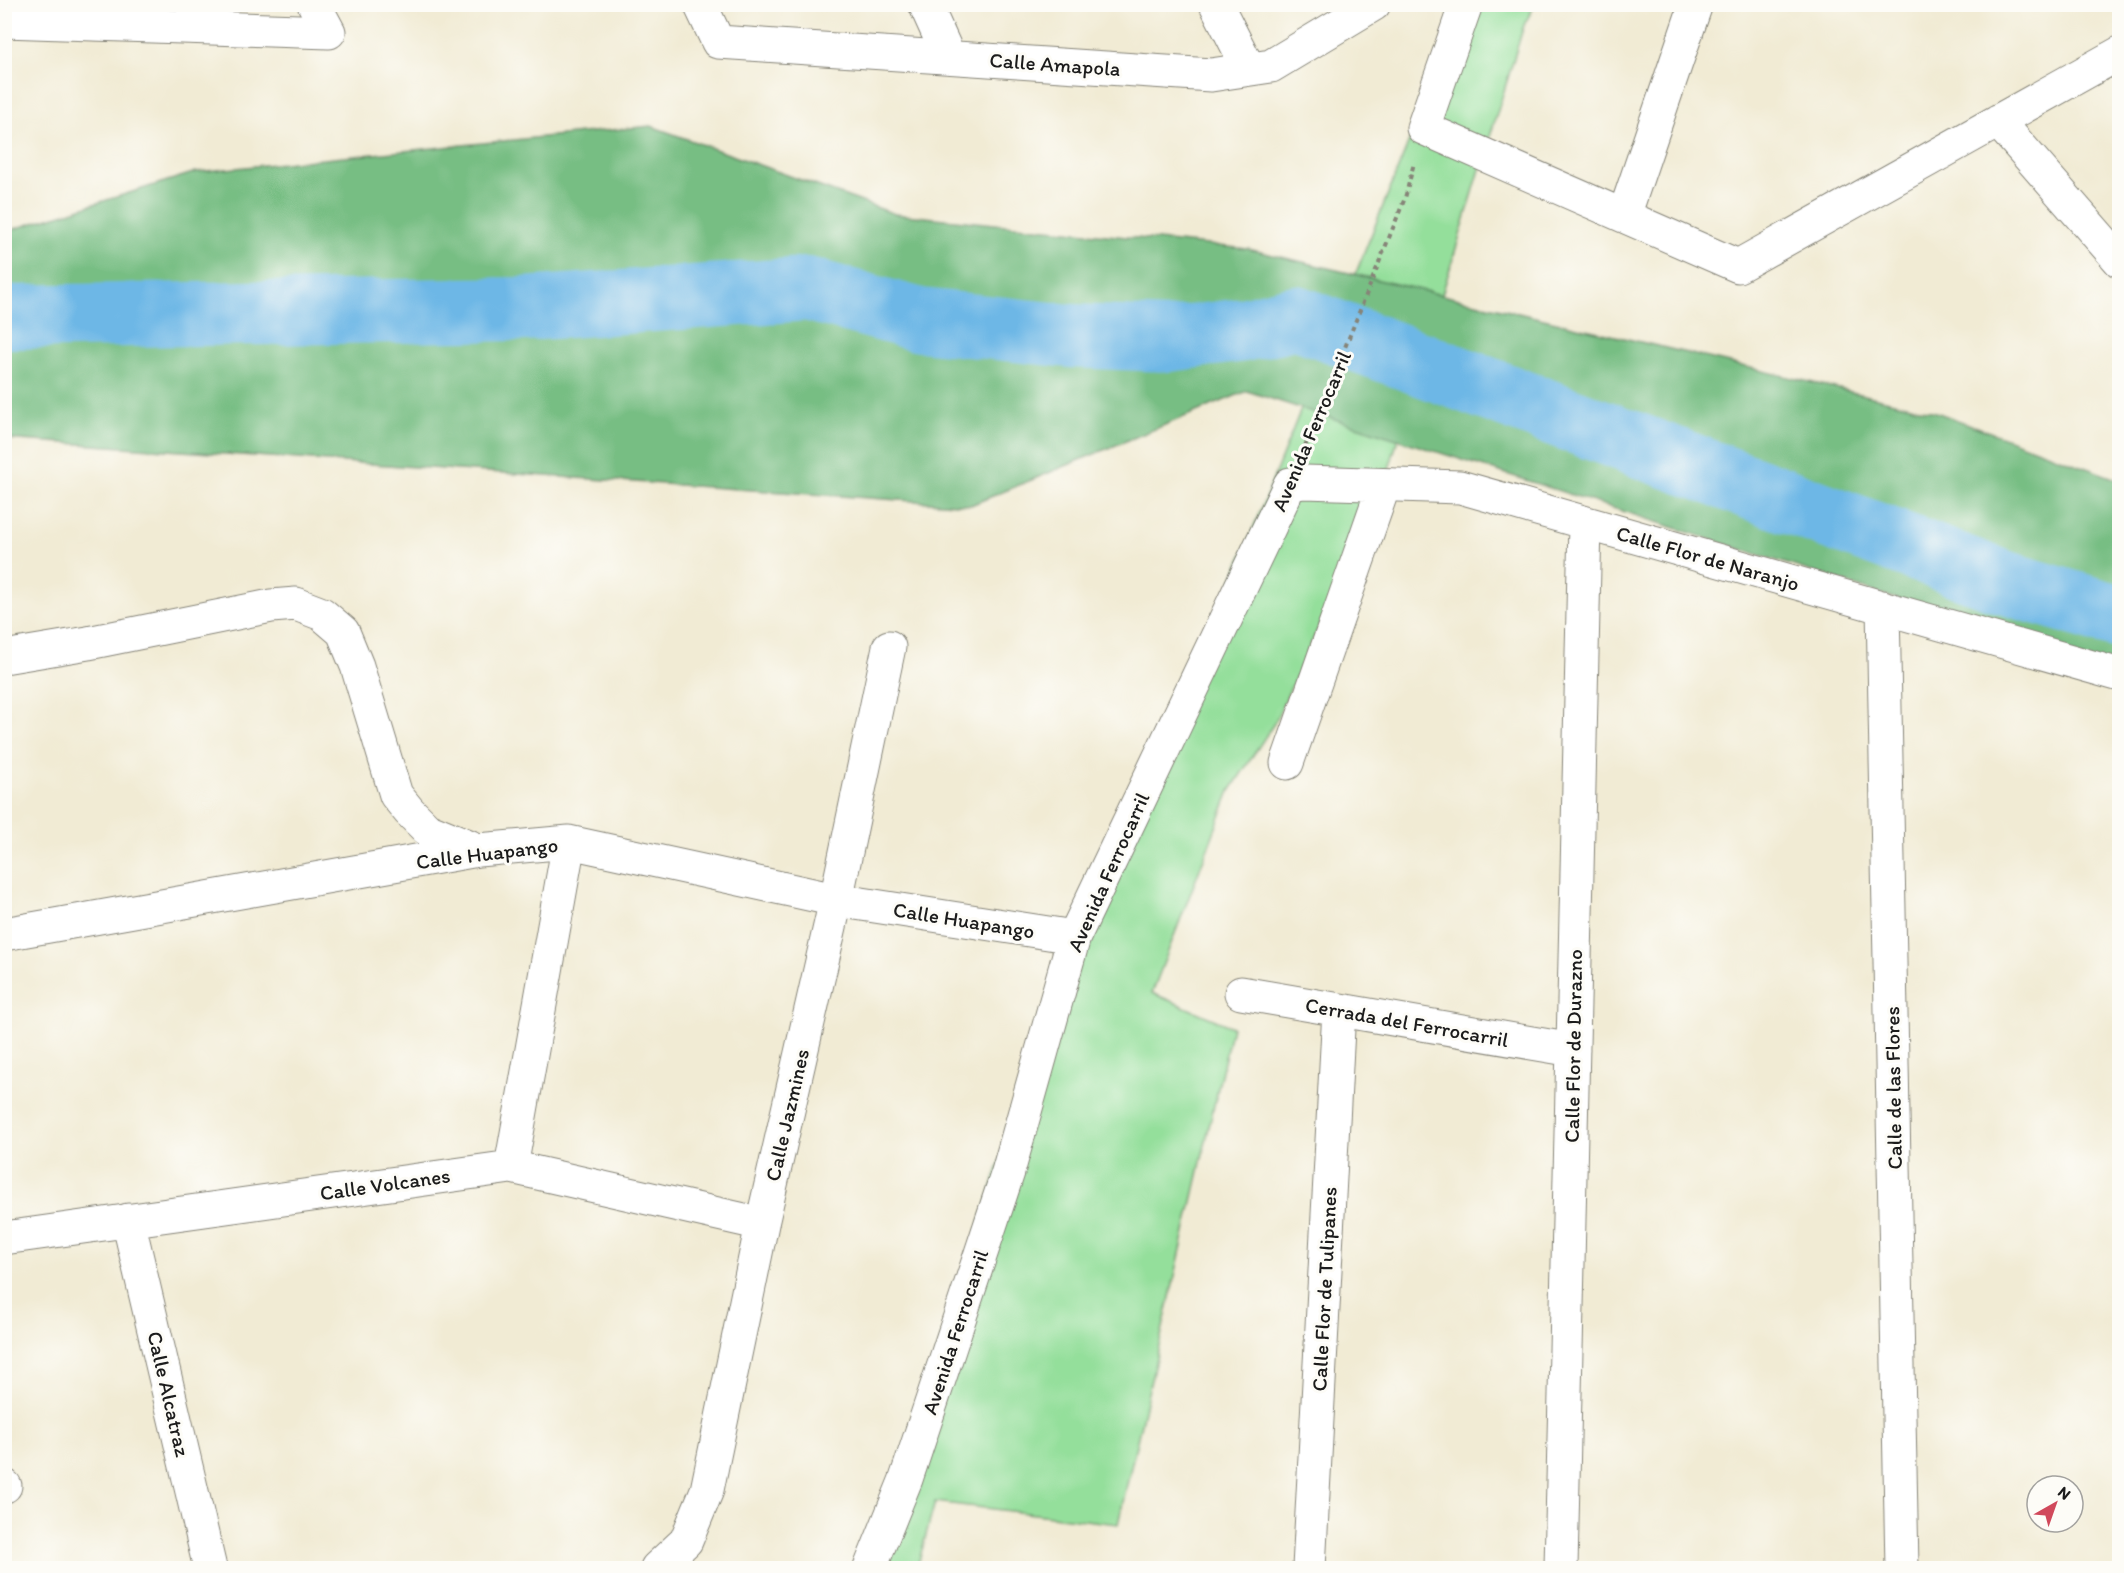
<svg xmlns="http://www.w3.org/2000/svg" width="2124" height="1573" viewBox="0 0 2124 1573" font-family="Itim,sans-serif">
<style>
.green{fill:#94df9b;stroke:#587e5c;stroke-width:1.5}
.forest{fill:#77be83;stroke:#4a6d50;stroke-width:1.5}
.lines{fill:none;stroke-linecap:round;stroke-linejoin:round}
.river{stroke:#6db7e6;stroke-width:64}
.minor-casing{stroke:#868478;stroke-width:35}
.path{stroke:#868478;stroke-width:4;stroke-dasharray:4.5 4.5;stroke-linecap:butt}
.minor{stroke:#fff;stroke-width:33}
.labels{text-anchor:middle;dominant-baseline:central;stroke-width:6;stroke-linejoin:round;paint-order:stroke}
.street-label{font-size:21px;fill:#1c1c1c;stroke:#fdfcf7}
</style>
<rect width="100%" height="100%" fill="#fdfcf7"/>
<filter id="ink" filterUnits="userSpaceOnUse"><feTurbulence type="fractalNoise" baseFrequency=".0167" numOctaves="2"/><feDisplacementMap in="SourceGraphic" scale="12" xChannelSelector="R" yChannelSelector="G"/><feConvolveMatrix kernelMatrix="1 2 1 2 8 2 1 2 1" color-interpolation-filters="sRGB"/></filter>
<filter id="wash" filterUnits="userSpaceOnUse"><feTurbulence type="fractalNoise" baseFrequency=".008" numOctaves="4" result="noise"/><feDisplacementMap in="SourceGraphic" scale="24" xChannelSelector="R" yChannelSelector="G"/><feGaussianBlur stdDeviation="1.35" result="paint"/><feColorMatrix in="noise" values="0 0 0 0 0 0 0 0 0 0 0 0 0 0 0 0 0 1.4 0 .05"/><feComposite in="paint" operator="in"/></filter>
<g filter="url(#wash)">
<rect width="100%" height="100%" fill="#f1ebd4"/>
<path class="green" d="M 1464,5 L 1535,5 L 1524,25 L 1384,485 L 1275,722 L 1230,791 L 1152,993 L 1232,1027 L 1118,1524 L 935,1502 L 917,1568 L 866,1568 L 1074,937 L 1164,749 Z"/>
<path class="forest" d="M 651,126 L 895,214 L 1248,249 L 1936,412 L 2119,480 L 2119,670 L 1247,391 L 971,505 L 5,439 L 4,232 L 196,172 Z"/>
<g class="lines">
<path class="river" d="M 4,317 L 524,309 L 807,289 L 920,320 L 1071,336 L 1168,340 L 1243,330 L 1296,317 L 2003,582 L 2120,617"/>
</g>
</g>
<g filter="url(#ink)">
<g class="lines">
<defs>
<path id="minor" d="M 314,4 L 329,32
M 700,4 L 718,42 L 1211,75 L 1271,66 L 1374,4
M 925,4 L 949,57
M 1216,4 L 1249,69
M 1466,4 L 1423,128 L 1738,266 L 2120,53
M 4,21 L 329,32
M 1998,121 L 2120,261
M 1624,216 L 1696,4
M 1883,607 L 1902,1568
M 4,657 L 88,643 L 271,606 L 296,604 L 322,614 L 343,632 L 357,666 L 396,795 L 409,811 L 427,829 L 478,850
M 1287,763 L 1384,485
M 4,934 L 478,850 L 569,842 L 836,900 L 1074,937
M 1241,993 L 1573,1050
M 511,1167 L 569,842
M 128,1220 L 210,1568
M 4,1238 L 511,1167 L 762,1224
M 4,1486 L 5,1486
M 657,1568 L 686,1541 L 707,1490 L 762,1224 L 836,900 L 889,647
M 870,1568 L 906,1479 L 1008,1172 L 1074,937 L 1290,484 L 1305,482 L 1460,487 L 2120,675
M 1309,1568 L 1339,1010
M 1561,1568 L 1585,523"/>
</defs>
<use href="#minor" class="minor-casing"/>
<path class="path" d="M 1305,447 L 1405,198 L 1414,163"/>
<use href="#minor" class="minor"/>
</g>
</g>
<g class="labels">
<g class="street-label">
<text transform="translate(1055 64) rotate(4)">Calle Amapola</text>
<text transform="translate(1311 431) rotate(-67)">Avenida Ferrocarril</text>
<text transform="translate(1708 558) rotate(16)">Calle Flor de Naranjo</text>
<text transform="translate(487 853) rotate(-7)">Calle Huapango</text>
<text transform="translate(1108 872) rotate(-66)">Avenida Ferrocarril</text>
<text transform="translate(964 920) rotate(9)">Calle Huapango</text>
<text transform="translate(1407 1022) rotate(10)">Cerrada del Ferrocarril</text>
<text transform="translate(1573 1046) rotate(-89)">Calle Flor de Durazno</text>
<text transform="translate(1893 1088) rotate(-91)">Calle de las Flores</text>
<text transform="translate(787 1115) rotate(-77)">Calle Jazmines</text>
<text transform="translate(385 1184) rotate(-8)">Calle Volcanes</text>
<text transform="translate(1324 1289) rotate(-87)">Calle Flor de Tulipanes</text>
<text transform="translate(955 1332) rotate(-72)">Avenida Ferrocarril</text>
<text transform="translate(169 1394) rotate(77)">Calle Alcatraz</text>
</g>
</g>
<rect width="2124" height="1573" fill="none" stroke="#fdfcf7" stroke-width="24"/>
<g transform="translate(2055 1504) rotate(40)"><circle r="28" fill="#fdfcf7" stroke="#a3a29f" stroke-width="1.5"/>
<path d="M0-4.5L10 22L0 15L-10 22Z" fill="#d1495b"/>
<text y="-9" font-size="16" font-weight="bold" text-anchor="middle" fill="#1c1c1c">N</text>
</g>
</svg>
